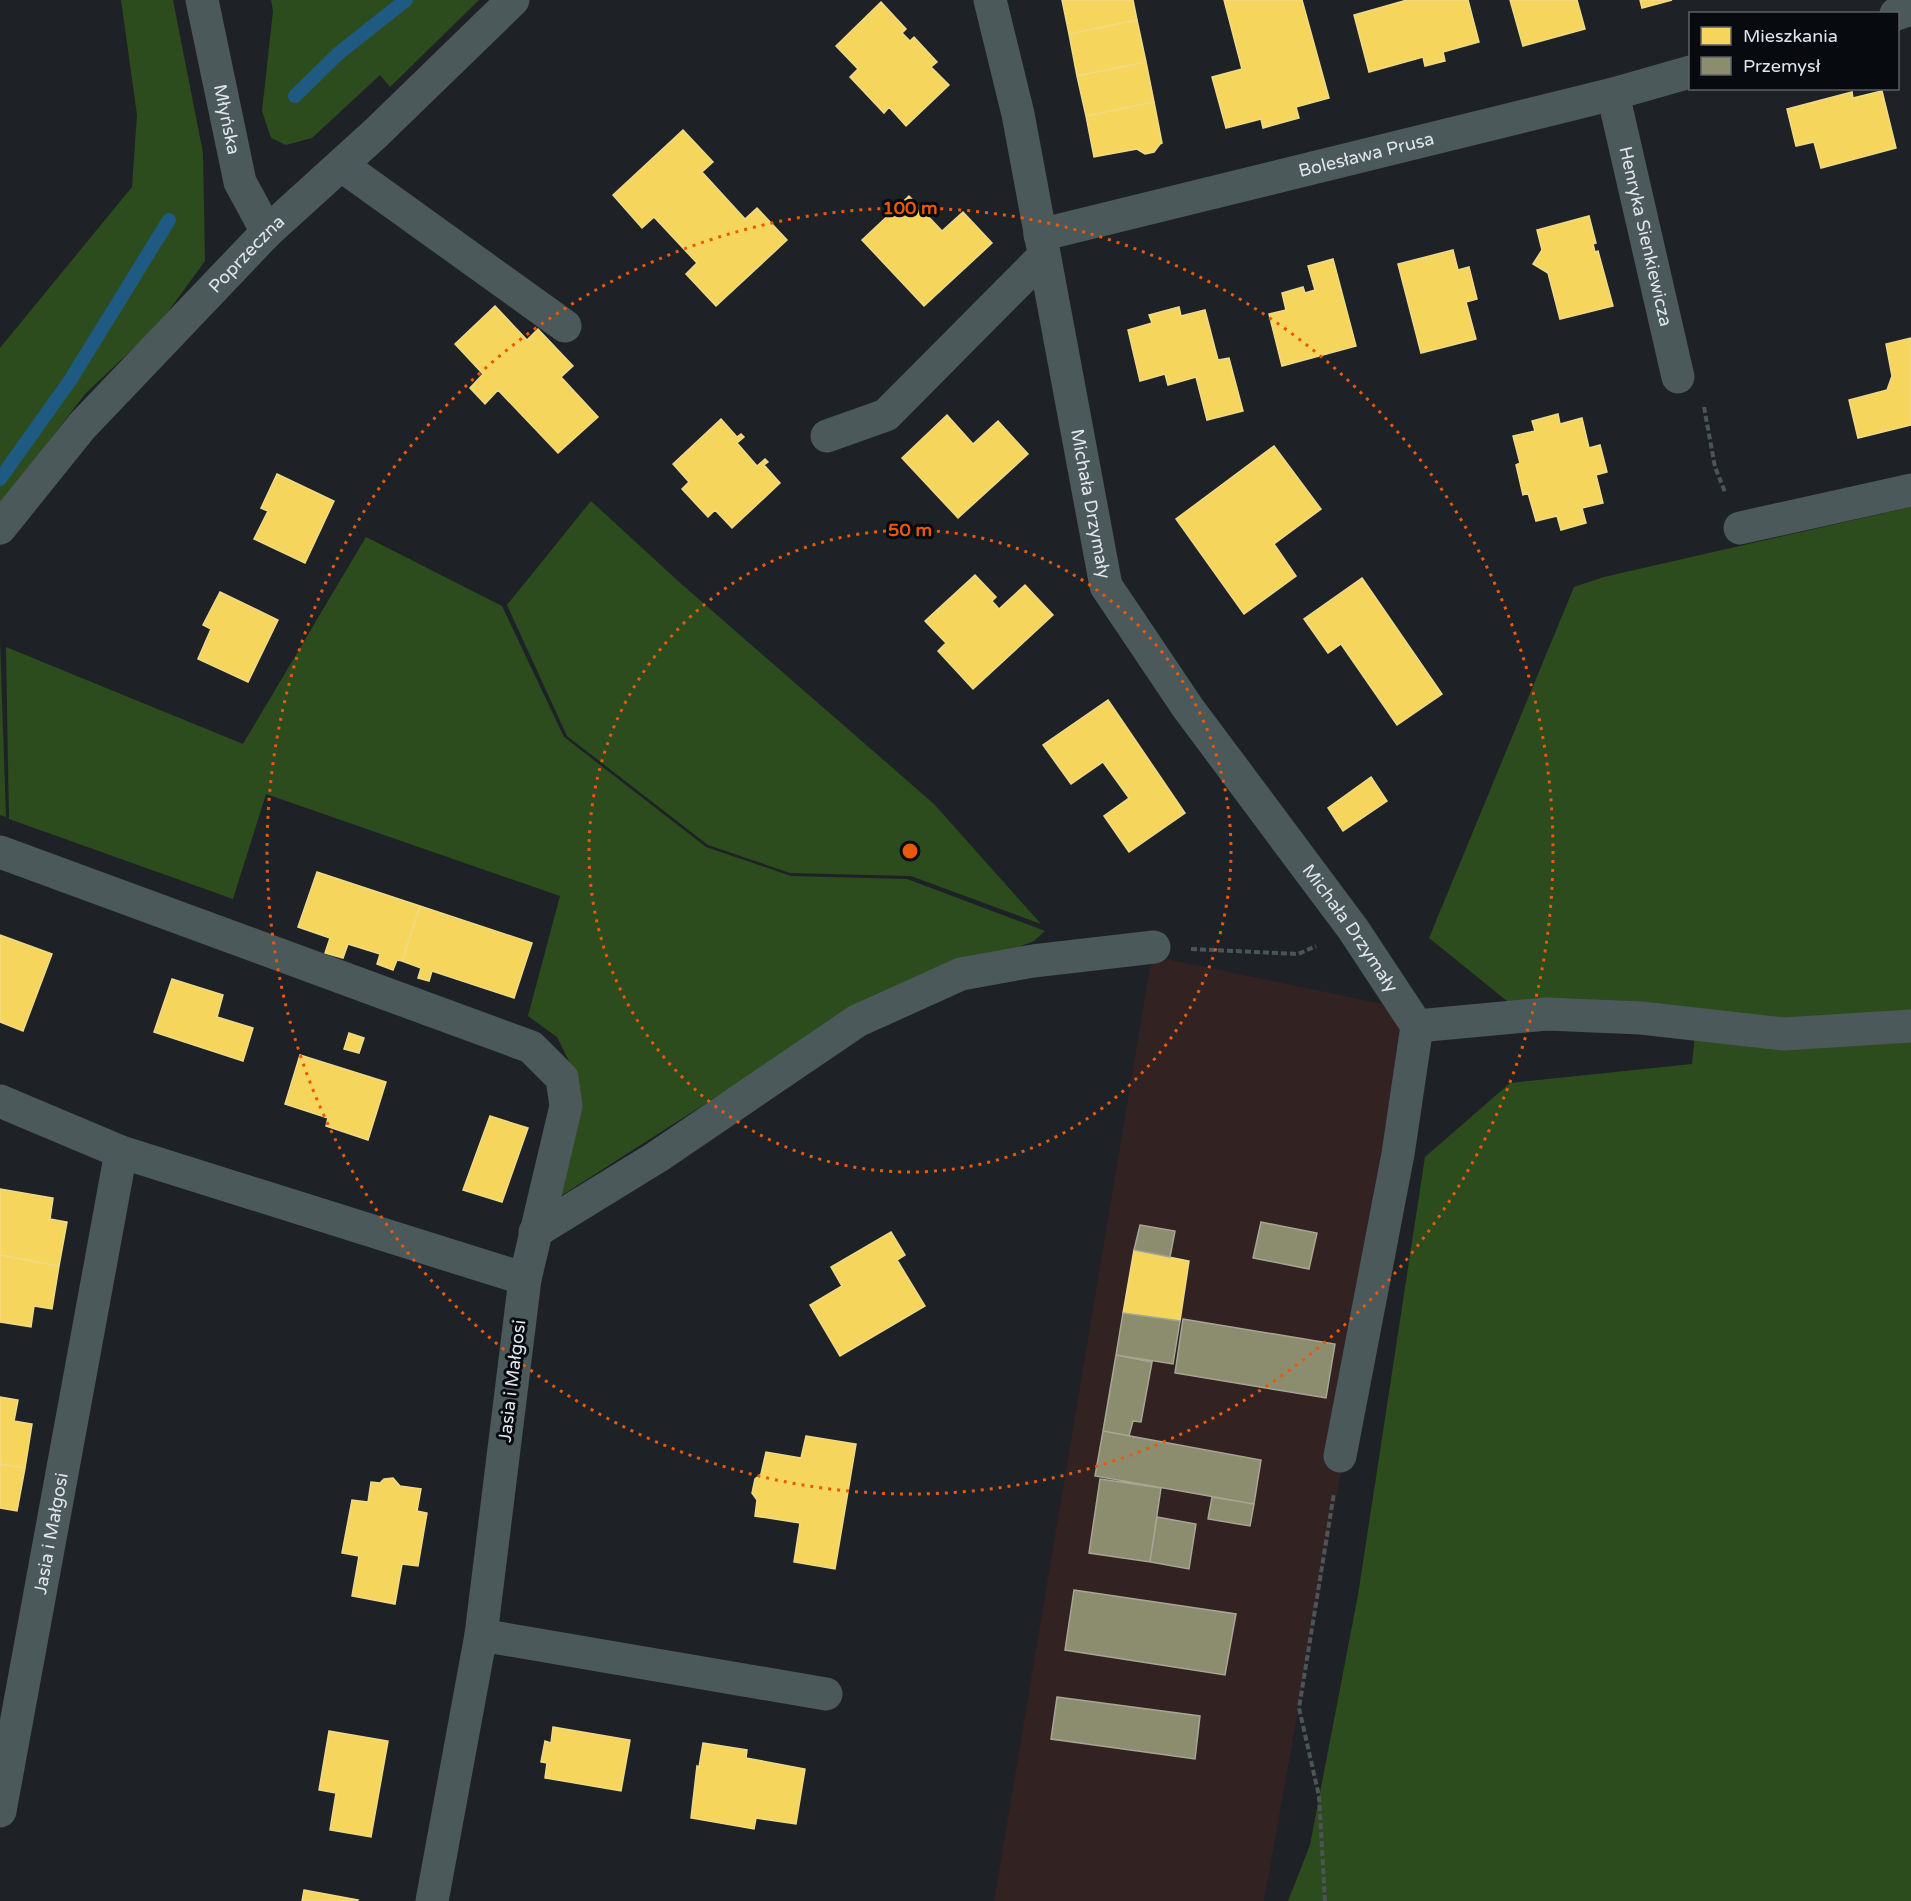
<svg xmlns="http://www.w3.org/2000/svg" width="1911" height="1901" viewBox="0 0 1911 1901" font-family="'Varela Round',sans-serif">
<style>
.industrial{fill:#322221}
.green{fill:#2c4c1d}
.homes{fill:#f6d55c;stroke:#efda87;stroke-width:1.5}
.industry{fill:#8c8c6e;stroke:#a5a794;stroke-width:1.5}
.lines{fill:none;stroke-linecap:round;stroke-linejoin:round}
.stream{stroke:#1f5a83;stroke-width:14}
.path{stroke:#4b5558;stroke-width:4;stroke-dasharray:6 3;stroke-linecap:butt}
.minor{stroke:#4b595b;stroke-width:33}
.ring{fill:none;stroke:#e8590c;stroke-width:3;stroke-dasharray:3 6}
.labels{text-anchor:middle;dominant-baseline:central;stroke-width:6;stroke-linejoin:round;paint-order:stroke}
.street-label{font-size:18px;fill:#e0e5eb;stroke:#070a0e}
.centre{fill:#e8590c;stroke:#070a0e;stroke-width:3}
.ring-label{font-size:18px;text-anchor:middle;font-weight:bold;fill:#e8590c;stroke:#070a0e;stroke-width:6;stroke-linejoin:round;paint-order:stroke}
</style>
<rect width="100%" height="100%" fill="#1e2226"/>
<path class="industrial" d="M 1152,956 L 1392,1006 L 1416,1040 L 1398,1154 L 1264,1901 L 994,1901 Z"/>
<path class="green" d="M 121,0 L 173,0 L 203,153 L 205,261 L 159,324 L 85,394 L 0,505 L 0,348 L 132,187 L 137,115 Z
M 271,0 L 479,0 L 390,87 L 380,75 L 312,138 L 286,145 L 271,138 L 262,111 L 273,11 Z
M 591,501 L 678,581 L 934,804 L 1041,924 L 911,876 L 790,873 L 708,845 L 567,736 L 507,605 Z
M 1911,507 L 1911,1901 L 1288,1901 L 1310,1845 L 1358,1595 L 1425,1157 L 1510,1083 L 1692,1064 L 1697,1016 L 1507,1001 L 1429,938 L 1574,587 L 1604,577 Z
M 366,537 L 502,606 L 564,737 L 706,847 L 791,876 L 907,879 L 1045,931 L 1034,941 L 889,997 L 722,1093 L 553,1201 L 572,1067 L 557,1037 L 528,1016 L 560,896 L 266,794 L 233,899 L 9,819 L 6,647 L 243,744 Z
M 0,641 L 6,817 L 0,815 Z"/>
<path class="homes" d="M 1062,0 L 1133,0 L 1137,20 L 1069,34 Z
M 1224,0 L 1302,0 L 1329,98 L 1296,107 L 1299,118 L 1263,128 L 1261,119 L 1226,128 L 1212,77 L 1242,69 Z
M 1407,0 L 1468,0 L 1479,42 L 1443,52 L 1445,61 L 1425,66 L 1423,57 L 1369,72 L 1354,15 Z
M 1510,0 L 1577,0 L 1585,29 L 1523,46 Z
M 1640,0 L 1672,0 L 1642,8 Z
M 881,2 L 906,29 L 902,33 L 910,41 L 914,37 L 937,62 L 931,67 L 949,85 L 906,126 L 889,107 L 884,113 L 850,77 L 858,69 L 836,46 Z
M 1137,20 L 1146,62 L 1077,76 L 1069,34 Z
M 1146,62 L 1154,102 L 1086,116 L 1077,76 Z
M 1882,91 L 1896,148 L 1821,168 L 1814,142 L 1796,146 L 1787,109 L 1852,92 L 1853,98 Z
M 1154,102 L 1162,143 L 1160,144 L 1154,152 L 1145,154 L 1137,149 L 1094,157 L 1086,116 Z
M 683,130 L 713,162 L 702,172 L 745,219 L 757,208 L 787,240 L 716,306 L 686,274 L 697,263 L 654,217 L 642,228 L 613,195 Z
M 909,196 L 942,231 L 963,212 L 992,243 L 924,306 L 862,240 Z
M 1589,216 L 1596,243 L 1593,244 L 1595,252 L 1598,251 L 1613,306 L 1560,319 L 1548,273 L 1533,264 L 1542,250 L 1537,230 Z
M 1453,250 L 1458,270 L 1469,267 L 1477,299 L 1466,302 L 1476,339 L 1421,353 L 1398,264 Z
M 1333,259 L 1356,346 L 1282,366 L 1269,314 L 1286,310 L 1282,293 L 1303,287 L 1305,293 L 1315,290 L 1308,266 Z
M 495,306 L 527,340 L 538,329 L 573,366 L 561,377 L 598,417 L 558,453 L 498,390 L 485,404 L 470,388 L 483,374 L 455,344 Z
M 1179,307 L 1181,316 L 1205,310 L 1218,360 L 1229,358 L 1243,411 L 1207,420 L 1196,377 L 1168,385 L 1165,374 L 1140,381 L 1128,330 L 1152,323 L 1149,315 Z
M 1911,338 L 1911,425 L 1858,438 L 1849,400 L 1887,390 L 1892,376 L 1886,344 Z
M 1558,414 L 1560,424 L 1582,418 L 1589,448 L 1600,445 L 1607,472 L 1596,475 L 1603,503 L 1582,508 L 1586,523 L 1561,530 L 1557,516 L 1536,521 L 1528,493 L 1523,495 L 1516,465 L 1520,463 L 1513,436 L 1535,431 L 1532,421 Z
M 947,415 L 973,444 L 998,421 L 1028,454 L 958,518 L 902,458 Z
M 721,419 L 737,437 L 741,434 L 744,437 L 737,443 L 757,466 L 765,459 L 768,462 L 764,465 L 780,483 L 732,528 L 715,510 L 708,517 L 682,489 L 689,482 L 673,464 Z
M 1274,446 L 1321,509 L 1274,544 L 1296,576 L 1244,614 L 1176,519 Z
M 277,474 L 334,501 L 305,563 L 254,539 L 268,511 L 261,508 Z
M 975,575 L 996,597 L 992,601 L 999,609 L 1025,585 L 1053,615 L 973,689 L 938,651 L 946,643 L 925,621 Z
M 1362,578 L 1442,694 L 1397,725 L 1341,644 L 1328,653 L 1304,619 Z
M 220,592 L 278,620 L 248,682 L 198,659 L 211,629 L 203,625 Z
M 1108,700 L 1185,813 L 1129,852 L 1104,816 L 1129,798 L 1103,762 L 1071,784 L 1043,745 Z
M 1371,777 L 1387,801 L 1343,831 L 1328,808 Z
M 317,872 L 420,906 L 402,961 L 397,960 L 393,970 L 377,964 L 380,954 L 348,944 L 343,958 L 325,953 L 330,938 L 298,927 Z
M 420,906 L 532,943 L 514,998 L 432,971 L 429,981 L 418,978 L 421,968 L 402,961 Z
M 0,935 L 52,954 L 23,1031 L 0,1022 Z
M 172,979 L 223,995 L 217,1017 L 253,1028 L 243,1061 L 154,1032 Z
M 349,1033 L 364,1038 L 359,1053 L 344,1049 Z
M 300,1055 L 386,1082 L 368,1140 L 326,1126 L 328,1118 L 285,1104 Z
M 490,1116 L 528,1128 L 502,1202 L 463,1190 Z
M 0,1189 L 53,1198 L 50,1219 L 67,1222 L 59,1266 L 0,1255 Z
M 891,1232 L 905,1255 L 897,1260 L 925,1306 L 840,1356 L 810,1305 L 842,1286 L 831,1267 Z
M 1134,1250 L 1189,1261 L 1180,1321 L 1123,1313 Z
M 0,1255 L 59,1266 L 52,1309 L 34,1306 L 31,1327 L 0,1322 Z
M 0,1397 L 18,1400 L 14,1421 L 32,1424 L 25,1468 L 0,1464 Z
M 806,1436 L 856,1444 L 835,1569 L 794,1562 L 800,1523 L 755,1516 L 757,1500 L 752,1493 L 755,1479 L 761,1474 L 766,1452 L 801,1458 Z
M 0,1464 L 25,1468 L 17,1511 L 0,1508 Z
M 393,1478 L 400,1486 L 421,1489 L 417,1511 L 427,1513 L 418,1566 L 402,1564 L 395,1604 L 352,1596 L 359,1556 L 342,1553 L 352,1500 L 368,1502 L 371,1482 L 380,1483 L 384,1479 Z
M 553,1727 L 630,1740 L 621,1791 L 545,1778 L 547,1763 L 541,1762 L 545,1741 L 551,1743 Z
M 329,1731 L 388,1741 L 371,1837 L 330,1830 L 336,1793 L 319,1790 Z
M 703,1743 L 747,1750 L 746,1758 L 805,1769 L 796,1824 L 756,1818 L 754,1829 L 691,1818 L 697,1766 L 699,1767 Z
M 304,1890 L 358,1900 L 357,1901 L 302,1901 Z"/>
<path class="industry" d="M 1261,1222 L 1317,1233 L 1309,1269 L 1253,1258 Z
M 1140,1225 L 1175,1231 L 1170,1257 L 1134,1250 Z
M 1123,1313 L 1180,1321 L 1173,1364 L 1116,1355 Z
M 1183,1319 L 1335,1344 L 1326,1398 L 1175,1373 Z
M 1116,1355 L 1152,1362 L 1141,1422 L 1133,1421 L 1129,1436 L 1103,1431 Z
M 1103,1431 L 1261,1460 L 1254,1504 L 1095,1476 Z
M 1100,1479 L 1161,1488 L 1150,1562 L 1089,1553 Z
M 1212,1497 L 1254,1504 L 1250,1526 L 1208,1519 Z
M 1157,1517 L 1196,1524 L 1189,1569 L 1150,1562 Z
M 1074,1590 L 1236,1614 L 1225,1675 L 1065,1650 Z
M 1057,1697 L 1200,1716 L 1195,1759 L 1051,1739 Z"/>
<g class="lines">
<path class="stream" d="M 295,96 L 339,53 L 406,0
M 0,479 L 71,379 L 169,220"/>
<path class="path" d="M 1704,407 L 1715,467 L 1725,492
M 1191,949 L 1298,954 L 1316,946
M 1325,1901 L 1319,1796 L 1299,1708 L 1334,1493"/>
<g class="minor">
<path id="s1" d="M 202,0 L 240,182 L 267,232"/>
<path id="s2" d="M 990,0 L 1018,114 L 1106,586 L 1188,708 L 1353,929 L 1417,1026"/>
<path d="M 1896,14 L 1911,9"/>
<path id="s3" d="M 1613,94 L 1678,377"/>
<path d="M 341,165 L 565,326"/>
<path id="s4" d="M 1040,235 L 1613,94 L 1690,72"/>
<path d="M 827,436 L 886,415 L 1044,256"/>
<path id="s5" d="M 0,528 L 82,426 L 267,232 L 376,133 L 513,0"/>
<path d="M 1740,528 L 1911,490"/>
<path d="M 0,852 L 531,1047 L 562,1078 L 566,1106 L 525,1279 L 481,1635 L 432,1901"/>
<path d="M 1417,1026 L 1547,1014 L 1641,1018 L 1784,1034 L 1911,1026"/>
<path d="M 0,1101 L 121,1152 L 525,1279"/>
<path d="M 535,1232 L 657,1157 L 857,1021 L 961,974 L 1033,961 L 1154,947"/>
<path d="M 1340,1456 L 1398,1154 L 1417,1026"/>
<path d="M 481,1635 L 826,1694"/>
<path id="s6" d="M 0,1811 L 121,1152"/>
</g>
</g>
<g class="ring">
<circle cx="910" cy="851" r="321"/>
<circle cx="910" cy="851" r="643"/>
</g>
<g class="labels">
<g class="street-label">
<text stroke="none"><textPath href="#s1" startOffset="122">Młyńska</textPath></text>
<text stroke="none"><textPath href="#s4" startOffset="336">Bolesława Prusa</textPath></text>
<text stroke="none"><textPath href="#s3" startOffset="146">Henryka Sienkiewicza</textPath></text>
<text stroke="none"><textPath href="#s5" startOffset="369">Poprzeczna</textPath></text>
<text stroke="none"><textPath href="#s2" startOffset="514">Michała Drzymały</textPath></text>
<text stroke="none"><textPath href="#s2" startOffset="1018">Michała Drzymały</textPath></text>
<text transform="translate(512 1381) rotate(-83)">Jasia i Małgosi</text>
<text stroke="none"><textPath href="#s6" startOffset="282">Jasia i Małgosi</textPath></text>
</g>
</g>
<circle cx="910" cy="851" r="9" class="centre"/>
<g class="ring-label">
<text x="910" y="214">100 m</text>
<text x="910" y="536">50 m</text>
</g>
<rect x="1689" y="12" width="210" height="78" fill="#070a0e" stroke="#5e6266" stroke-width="1.5"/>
<rect x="1701" y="27" width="30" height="18" fill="#f6d55c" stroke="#5e6266" stroke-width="1.5"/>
<text x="1743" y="42" font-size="18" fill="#e0e5eb">Mieszkania</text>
<rect x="1701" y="57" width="30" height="18" fill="#8c8c6e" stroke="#5e6266" stroke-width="1.5"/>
<text x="1743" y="72" font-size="18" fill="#e0e5eb">Przemysł</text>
</svg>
